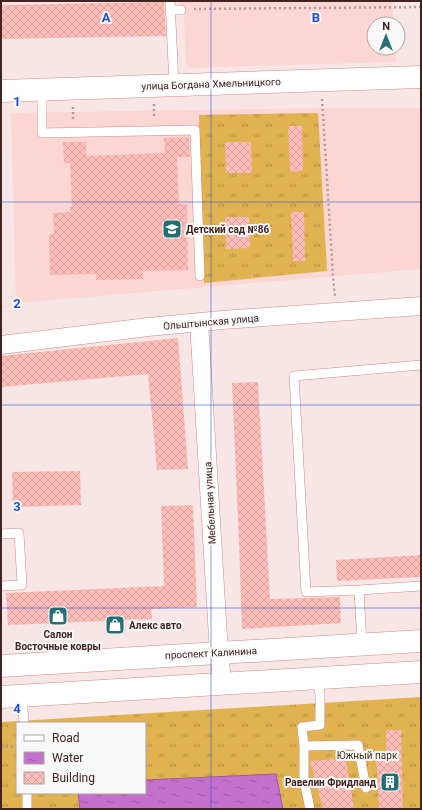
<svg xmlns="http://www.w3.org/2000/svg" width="422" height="810" viewBox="0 0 422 810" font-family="Roboto,sans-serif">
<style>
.built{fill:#fbd6d3}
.grass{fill:url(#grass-tufts);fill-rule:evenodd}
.water{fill:url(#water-ripples);stroke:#9d5a9a}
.building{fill:url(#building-cross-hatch)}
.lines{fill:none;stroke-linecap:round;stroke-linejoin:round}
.lane-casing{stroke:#d28783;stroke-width:10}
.street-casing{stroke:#d28783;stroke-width:19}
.secondary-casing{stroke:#d28783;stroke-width:23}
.primary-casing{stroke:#d28783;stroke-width:23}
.path{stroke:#b09a99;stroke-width:2.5;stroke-dasharray:2 3;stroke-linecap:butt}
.lane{stroke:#fff;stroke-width:9}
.street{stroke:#fff;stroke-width:18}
.secondary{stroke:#fff;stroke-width:22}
.primary{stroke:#fff;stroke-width:22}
.grid{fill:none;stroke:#1d4ed8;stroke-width:1;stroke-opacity:0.55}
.labels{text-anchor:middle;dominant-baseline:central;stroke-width:4;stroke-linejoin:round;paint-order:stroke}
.street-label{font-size:10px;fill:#412322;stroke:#f8f8f8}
.poi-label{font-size:10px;font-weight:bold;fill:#412322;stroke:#f8f8f8;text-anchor:start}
.park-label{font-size:10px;fill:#3d331d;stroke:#f8f8f8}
.grid-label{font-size:13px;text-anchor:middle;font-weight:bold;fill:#1d4ed8;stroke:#f8f8f8;stroke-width:4;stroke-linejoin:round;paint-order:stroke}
</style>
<defs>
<pattern id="grass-tufts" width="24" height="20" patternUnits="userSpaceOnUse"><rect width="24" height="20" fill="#e1b250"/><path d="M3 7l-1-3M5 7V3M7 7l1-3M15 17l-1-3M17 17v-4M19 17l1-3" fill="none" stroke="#b89042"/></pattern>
<pattern id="water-ripples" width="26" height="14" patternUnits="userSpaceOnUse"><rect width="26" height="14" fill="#c471cd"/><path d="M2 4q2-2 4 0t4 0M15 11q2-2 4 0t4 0" fill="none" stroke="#a15ca6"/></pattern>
<pattern id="building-cross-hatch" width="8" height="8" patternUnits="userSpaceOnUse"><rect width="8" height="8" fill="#fcbdb8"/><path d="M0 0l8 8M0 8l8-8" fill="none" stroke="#d9a29e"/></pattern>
</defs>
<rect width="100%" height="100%" fill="#f7e6e5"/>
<path class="built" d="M 178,1 L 392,1 L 394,24 L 374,24 L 374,48 L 395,48 L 396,62 L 189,68 L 186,62 L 184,15 Z
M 323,108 L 421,108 L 421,269 L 16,303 L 11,113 Z"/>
<path class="grass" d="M 318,113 L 327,271 L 204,283 L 199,115 Z
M 421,697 L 421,809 L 1,809 L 1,722 ZM 17,723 L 145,723 L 145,793 L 17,793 Z"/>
<path class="water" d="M 276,774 L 283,809 L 80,809 L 78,793 L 145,793 L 145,780 Z"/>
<path class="building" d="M 164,2 L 166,36 L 1,39 L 1,5 Z
M 288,126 L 302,126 L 303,171 L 290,172 Z
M 189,137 L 190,157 L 177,157 L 179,204 L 187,204 L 188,270 L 143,271 L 143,279 L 96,280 L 96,274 L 50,275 L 49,235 L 54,234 L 53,213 L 70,212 L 70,207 L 72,207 L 70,163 L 64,163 L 63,142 L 86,142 L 86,156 L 165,153 L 164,138 Z
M 225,142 L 251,142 L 252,173 L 226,173 Z
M 291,212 L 304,212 L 305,261 L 293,261 Z
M 225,217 L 249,217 L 250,248 L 226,249 Z
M 178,338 L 188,469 L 157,470 L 148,374 L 1,387 L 1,356 Z
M 258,382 L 270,599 L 340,597 L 341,623 L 242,629 L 239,543 L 232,383 Z
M 80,471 L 81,505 L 13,507 L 12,472 Z
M 193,505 L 197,607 L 151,609 L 152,619 L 8,625 L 6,593 L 164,586 L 161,506 Z
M 421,555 L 421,577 L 337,581 L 336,560 Z
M 386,730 L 401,730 L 403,809 L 379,809 L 376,755 L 386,755 Z
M 338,759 L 346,760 L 354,809 L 323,809 L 310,761 Z"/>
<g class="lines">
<defs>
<path id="lane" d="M 170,1 L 174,85
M 170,10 L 181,10
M 42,89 L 42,133 L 195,130 L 200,276
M 1,534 L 19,533 L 22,585 L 1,586
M 359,590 L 306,592 L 294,376 L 421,365
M 362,644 L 359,590 L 421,586
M 317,679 L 320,694 L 320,725 L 302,727 L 304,746 L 358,745 L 366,788
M 22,696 L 24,723
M 304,746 L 304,780 L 310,809
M 27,793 L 27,809"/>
<path id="street" d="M 199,322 L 218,637 L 222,684
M 1,345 L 148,327 L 222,320 L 421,306"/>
<path id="secondary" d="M 1,91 L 421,77"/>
<path id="primary" d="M 1,666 L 421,641
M 1,697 L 421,672"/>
</defs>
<use href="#lane" class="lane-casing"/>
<use href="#street" class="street-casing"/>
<use href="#secondary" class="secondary-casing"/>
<use href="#primary" class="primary-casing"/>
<path class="path" d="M 194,9 L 421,7
M 322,99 L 333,276 L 335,296
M 154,104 L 154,119
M 73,107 L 73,120
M 1,306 L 1,316
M 1,748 L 17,746"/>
<use href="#lane" class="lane"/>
<use href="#street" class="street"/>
<use href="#secondary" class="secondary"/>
<use href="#primary" class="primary"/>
</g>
<path class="grid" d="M 211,1 L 211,809M 1,202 L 421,202M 1,405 L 421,405M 1,608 L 421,608"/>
<defs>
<symbol id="school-square" viewBox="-11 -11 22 22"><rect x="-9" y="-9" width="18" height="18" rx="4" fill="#246f75" stroke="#f8f8f8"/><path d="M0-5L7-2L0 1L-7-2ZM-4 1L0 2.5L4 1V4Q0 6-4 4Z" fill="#fff"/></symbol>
<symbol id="shop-square" viewBox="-11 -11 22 22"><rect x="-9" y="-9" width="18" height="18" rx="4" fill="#246f75" stroke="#f8f8f8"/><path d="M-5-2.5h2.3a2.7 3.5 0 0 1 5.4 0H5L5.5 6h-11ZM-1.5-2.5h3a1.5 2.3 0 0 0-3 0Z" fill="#fff"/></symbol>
<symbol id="building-square" viewBox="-11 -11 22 22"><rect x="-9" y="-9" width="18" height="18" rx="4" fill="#246f75" stroke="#f8f8f8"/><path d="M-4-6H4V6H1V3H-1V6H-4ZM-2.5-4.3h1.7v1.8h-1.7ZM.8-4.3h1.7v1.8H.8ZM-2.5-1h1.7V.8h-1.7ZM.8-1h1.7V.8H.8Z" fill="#fff"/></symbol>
</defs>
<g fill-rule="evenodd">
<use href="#school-square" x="161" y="218" width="22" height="22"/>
<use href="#shop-square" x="47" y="605" width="22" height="22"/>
<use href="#shop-square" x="104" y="614" width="22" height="22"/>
<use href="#building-square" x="379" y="771" width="22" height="22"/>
</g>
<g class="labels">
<g class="street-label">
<text transform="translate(211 84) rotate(-2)">улица Богдана Хмельницкого</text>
<text transform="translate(211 322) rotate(-5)">Ольштынская улица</text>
<text transform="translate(210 503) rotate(-93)">Мебельная улица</text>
<text transform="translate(211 653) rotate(-3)">проспект Калинина</text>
</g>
<g class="poi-label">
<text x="186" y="229">Детский сад №86</text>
<text x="129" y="625">Алекс авто</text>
<text x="58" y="634" text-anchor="middle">Салон<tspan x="58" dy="12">Восточные ковры</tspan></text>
<text x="376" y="782" text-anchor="end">Равелин Фридланд</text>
</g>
<g class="park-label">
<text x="367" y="755">Южный парк</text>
</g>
</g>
<g class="grid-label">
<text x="106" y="22">A</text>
<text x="316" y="22">B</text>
<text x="17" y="106">1</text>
<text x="17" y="308">2</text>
<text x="17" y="511">3</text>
<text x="17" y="713">4</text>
</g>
<rect width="422" height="810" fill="none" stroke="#412322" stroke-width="4"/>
<rect x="16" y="722" width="130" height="72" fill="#f8f8f8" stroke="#afa3a2"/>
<rect x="24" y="735" width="20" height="6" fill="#ffffff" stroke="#afa3a2"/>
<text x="52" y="742" font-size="12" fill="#412322">Road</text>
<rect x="24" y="752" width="20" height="12" fill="url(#water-ripples)" stroke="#afa3a2"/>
<text x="52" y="762" font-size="12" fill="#412322">Water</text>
<rect x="24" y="772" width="20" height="12" fill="url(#building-cross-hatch)" stroke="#afa3a2"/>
<text x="52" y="782" font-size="12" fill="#412322">Building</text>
<g transform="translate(386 36)"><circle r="19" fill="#f8f8f8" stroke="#afa3a2"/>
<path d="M0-3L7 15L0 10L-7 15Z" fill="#246f75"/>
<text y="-6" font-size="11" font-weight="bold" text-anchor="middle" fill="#412322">N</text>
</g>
</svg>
